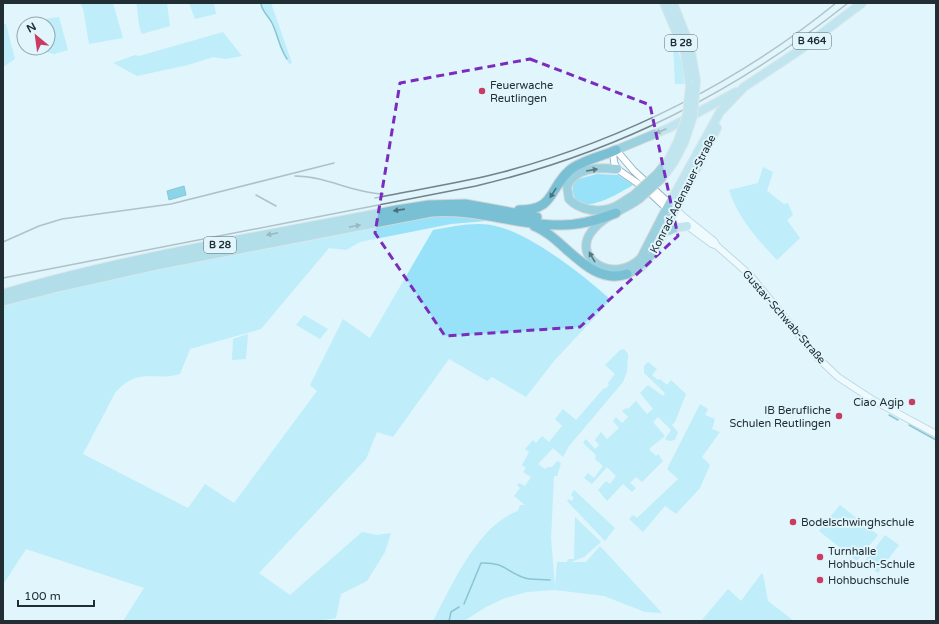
<svg xmlns="http://www.w3.org/2000/svg" width="939" height="624" viewBox="0 0 939 624" font-family="'Varela Round',sans-serif">
<style>
.green{fill:#97e2f8}
.water{fill:#22b0d1;stroke:#2289a2}
.lines{fill:none;stroke-linecap:round;stroke-linejoin:round}
.stream{stroke:#2289a2;stroke-width:1.5}
.tertiary-casing{stroke:#94b6c1;stroke-width:8}
.primary-casing{stroke:#d3d5d6;stroke-width:10}
.trunk-casing{stroke:#d3d5d6;stroke-width:11}
.tertiary{stroke:#fff;stroke-width:6}
.primary{stroke:#9bd0df;stroke-width:8}
.trunk{stroke:#7ac0d4;stroke-width:9}
.rail{stroke:#738389;stroke-width:1.5}
.primary-bridge-casing{stroke:#d3d5d6;stroke-width:10;stroke-linecap:butt}
.primary-bridge{stroke:#9bd0df;stroke-width:8}
.oneway{fill:#587780}
.oneway2{fill:#49707b}
.marked{fill:none;stroke:#7b2cbf;stroke-width:3;stroke-dasharray:8 5;stroke-linejoin:round}
.poi-dot{fill:#ca3b61;stroke:#e0f5fc;stroke-width:1.5}
.labels{text-anchor:middle;dominant-baseline:central;stroke-width:4;stroke-linejoin:round;paint-order:stroke}
.shield{fill:#e0f5fc;stroke:#5a6a6f;stroke-width:1}
.shield-label{font-size:10px;font-weight:bold;fill:#212e33}
.poi-label{font-size:11px;fill:#212e33;stroke:#e0f5fc;text-anchor:start}
.street-label{font-size:11px;fill:#212e33;stroke:#e0f5fc}
</style>
<rect width="100%" height="100%" fill="#e0f5fc"/>
<path class="green" d="M 80,3 L 113,3 L 123,38 L 89,44 L 83,8 Z
M 136,3 L 167,3 L 170,26 L 142,34 C 137,25 139,13 136,3 Z
M 189,3 L 214,3 L 216,14 L 195,19 Z
M 261,3 L 271,3 L 292,63 L 289,64 L 280,47 L 272,23 L 261,7 Z
M 59,17 L 68,50 L 54,54 L 38,50 L 38,48 L 48,48 L 48,24 L 29,24 L 29,21 Z
M 3,23 L 6,24 L 15,59 L 3,67 Z
M 223,32 L 242,56 L 226,59 L 213,57 L 188,65 L 137,76 L 113,63 L 135,55 L 139,56 Z
M 675,42 L 683,65 L 684,84 L 675,84 L 673,43 Z
M 763,167 L 773,172 L 767,191 L 784,204 L 788,203 L 793,215 L 787,220 L 800,238 L 777,260 C 757,239 738,218 729,190 L 758,183 Z
M 597,174 L 618,175 L 633,185 C 618,194 569,224 573,184 L 578,179 Z
M 450,215 L 481,218 L 486,221 L 451,224 L 360,242 L 346,250 L 329,248 L 261,329 L 190,349 L 180,374 C 152,382 139,366 115,393 L 83,454 L 188,508 L 205,484 L 234,503 L 317,391 L 310,385 L 343,319 L 370,338 L 433,230 C 452,227 472,222 491,225 C 528,231 583,275 611,300 L 554,361 L 526,397 L 492,377 L 487,381 L 449,359 L 393,437 L 377,432 L 366,459 L 259,573 L 290,595 L 362,532 L 377,535 L 391,533 L 385,552 L 367,581 L 341,594 L 336,618 L 318,621 L 123,621 L 144,588 L 26,549 L 3,585 L 3,305 L 101,280 L 399,221 Z
M 304,315 L 328,329 L 320,339 L 296,325 Z
M 248,334 L 246,359 L 232,360 L 233,339 Z
M 624,349 L 628,354 L 627,372 L 623,382 L 569,446 L 563,457 L 553,448 L 538,464 L 545,469 L 548,467 L 552,467 L 557,461 L 561,463 L 557,476 L 554,476 L 551,538 L 555,586 L 557,562 L 567,562 L 568,559 L 574,559 L 575,517 L 601,542 L 584,557 L 571,562 L 586,562 L 600,546 L 662,613 L 645,612 L 604,596 L 555,590 L 527,592 L 505,598 L 486,607 L 464,621 L 433,621 C 452,585 478,525 518,511 L 520,505 L 525,505 L 514,496 L 520,488 L 517,485 L 519,483 L 525,486 L 531,477 L 523,472 L 526,468 L 522,465 L 529,452 L 525,449 L 533,440 L 536,443 L 542,436 L 549,442 L 562,426 L 555,419 L 563,409 L 576,420 L 604,388 L 605,389 L 609,385 L 608,383 L 615,374 L 605,365 L 620,350 Z
M 648,362 L 657,369 L 652,375 L 658,380 L 660,379 L 667,385 L 671,380 L 686,394 L 675,422 L 672,425 L 678,432 L 675,440 L 670,441 L 665,439 L 671,430 L 658,417 L 653,422 L 665,436 L 649,449 L 656,456 L 658,454 L 663,461 L 642,482 L 636,477 L 630,483 L 636,488 L 632,492 L 623,484 L 607,501 L 598,490 L 606,481 L 610,484 L 616,476 L 607,467 L 592,484 L 584,478 L 588,473 L 594,478 L 603,466 L 595,459 L 596,455 L 583,443 L 586,439 L 595,449 L 599,445 L 595,440 L 601,432 L 607,439 L 619,428 L 613,421 L 616,417 L 622,423 L 628,417 L 622,411 L 626,408 L 628,409 L 636,401 L 647,414 L 653,409 L 640,393 L 648,385 L 663,396 L 665,393 L 644,373 L 644,366 Z
M 700,404 L 708,409 L 705,415 L 715,419 L 712,429 L 720,432 L 702,457 L 710,465 L 700,488 L 676,514 L 665,506 L 643,532 L 629,519 L 633,515 L 637,518 L 678,479 L 667,469 Z
M 574,490 L 615,528 L 605,541 L 567,501 L 569,499 L 571,501 L 574,498 L 571,495 Z
M 840,505 L 878,535 L 857,561 L 819,531 Z
M 885,535 L 899,545 L 878,573 L 864,562 Z
M 761,574 L 763,574 L 768,601 L 794,621 L 701,621 L 728,589 L 741,601 Z"/>
<path class="water" d="M 184,186 L 186,195 L 169,200 L 167,191 Z"/>
<g class="lines">
<path class="stream" d="M 261,3 C 261,11 269,16 272,23 C 278,35 279,47 287,59
M 889,415 L 898,420
M 909,425 L 936,440
M 464,604 L 481,563 C 505,562 506,572 525,578 C 530,580 543,579 550,580
M 449,621 L 451,612 L 459,607"/>
<defs>
<path id="tertiary" d="M 616,150 L 634,171 L 683,216 L 714,241 L 717,246 L 750,275 L 817,357 L 838,377 L 873,400 L 936,434
M 613,152 L 614,162 L 617,169 L 646,189 L 678,219 L 712,244 L 717,246"/>
<path id="primary" d="M 664,3 L 685,53 L 690,86
M 673,3 L 690,46 L 696,81
M 616,150 L 669,128 L 736,92
M 617,169 C 598,167 577,167 567,186 L 569,199 C 579,210 598,213 612,208 C 620,205 627,199 634,195
M 657,174 L 669,159 L 678,141
M 662,178 L 674,162 L 684,143
M 639,199 C 624,210 603,216 592,231 C 570,259 615,285 641,258 L 662,217 L 720,112 L 744,87 L 797,52 L 862,3
M 663,233 L 674,228 L 687,226
M 627,274 L 641,268 L 653,254 L 717,128"/>
<path id="trunk" d="M 519,210 C 556,210 548,189 570,170 C 580,161 603,156 616,150
M 534,226 C 565,238 589,287 627,274
M 3,294 C 132,256 266,236 397,210 L 429,205 L 465,204 L 537,217
M 3,301 L 62,286 L 156,265 L 431,212 C 476,208 518,226 562,225 C 581,225 598,220 616,213"/>
</defs>
<use href="#tertiary" class="tertiary-casing"/>
<use href="#primary" class="primary-casing"/>
<use href="#trunk" class="trunk-casing"/>
<use href="#tertiary" class="tertiary"/>
<use href="#primary" class="primary"/>
<use href="#trunk" class="trunk"/>
<path class="rail" d="M 295,176 C 326,176 352,193 383,194
M 256,195 L 276,206
M 375,198 C 418,189 461,183 503,172 C 623,140 739,82 836,3
M 3,242 L 39,226 L 62,219 L 171,204 L 334,163
M 3,278 L 476,186 C 616,153 736,92 848,3"/>
<defs>
<path id="primary-bridge" d="M 678,141 L 687,115 L 690,86
M 684,143 L 693,116 L 696,81
M 634,195 L 657,174
M 639,199 L 662,178"/>
</defs>
<use href="#primary-bridge" class="primary-bridge-casing"/>
<use href="#primary-bridge" class="primary-bridge"/>
</g>
<defs><path id="oneway-solid" d="M-6-.8H1V-3.2L6.5 0L1 3.2V.8H-6Z"/></defs>
<g class="oneway">
<use href="#oneway-solid" transform="translate(661 131) rotate(157)"/>
<use href="#oneway-solid" transform="translate(592 170) rotate(-9)"/>
<use href="#oneway-solid" transform="translate(592 257) rotate(-120)"/>
</g>
<g class="oneway2">
<use href="#oneway-solid" transform="translate(553 193) rotate(122)"/>
<use href="#oneway-solid" transform="translate(399 210) rotate(172)"/>
<use href="#oneway-solid" transform="translate(355 226) rotate(-11)"/>
<use href="#oneway-solid" transform="translate(272 234) rotate(169)"/>
</g>
<path d="M0 0H939V624H0ZM 530,59 L 650,105 L 678,236 L 580,327 L 445,336 L 375,233 L 400,83 Z" fill="#e0f5fc" fill-opacity=".55" fill-rule="evenodd"/>
<path class="marked" d="M 530,59 L 650,105 L 678,236 L 580,327 L 445,336 L 375,233 L 400,83 Z"/>
<g class="poi-dot">
<circle cx="482" cy="91" r="4"/>
<circle cx="912" cy="402" r="4"/>
<circle cx="839" cy="416" r="4"/>
<circle cx="793" cy="522" r="4"/>
<circle cx="820" cy="557" r="4"/>
<circle cx="820" cy="580" r="4"/>
</g>
<g class="labels">
<g class="shield">
<rect x="793" y="33" width="38" height="16" rx="3"/>
<rect x="665" y="35" width="32" height="16" rx="3"/>
<rect x="204" y="237" width="32" height="16" rx="3"/>
</g>
<g class="shield-label">
<text x="812" y="41">B 464</text>
<text x="681" y="43">B 28</text>
<text x="220" y="245">B 28</text>
</g>
<g class="poi-label">
<text x="490" y="85">Feuerwache<tspan x="490" dy="13">Reutlingen</tspan></text>
<text x="904" y="402" text-anchor="end">Ciao Agip</text>
<text x="831" y="410" text-anchor="end">IB Berufliche<tspan x="831" dy="13">Schulen Reutlingen</tspan></text>
<text x="801" y="522">Bodelschwinghschule</text>
<text x="828" y="551">Turnhalle<tspan x="828" dy="13">Hohbuch-Schule</tspan></text>
<text x="828" y="580">Hohbuchschule</text>
</g>
<g class="street-label">
<text transform="translate(683 194) rotate(-63)">Konrad-Adenauer-Straße</text>
<text transform="translate(784 317) rotate(49)">Gustav-Schwab-Straße</text>
</g>
</g>
<rect width="939" height="624" fill="none" stroke="#212e33" stroke-width="8"/>
<g transform="translate(36 36) rotate(331)"><circle r="19" fill="#e0f5fc" stroke="#94a5ac"/>
<path d="M0-3L7 15L0 10L-7 15Z" fill="#ca3b61"/>
<text y="-6" font-size="11" font-weight="bold" text-anchor="middle" fill="#212e33">N</text>
</g>
<path d="M18 600v6h76v-6" fill="none" stroke="#212e33" stroke-width="2"/>
<text x="24" y="600" font-size="12" fill="#212e33" stroke="#e0f5fc" stroke-width="3" paint-order="stroke">100 m</text>
</svg>
